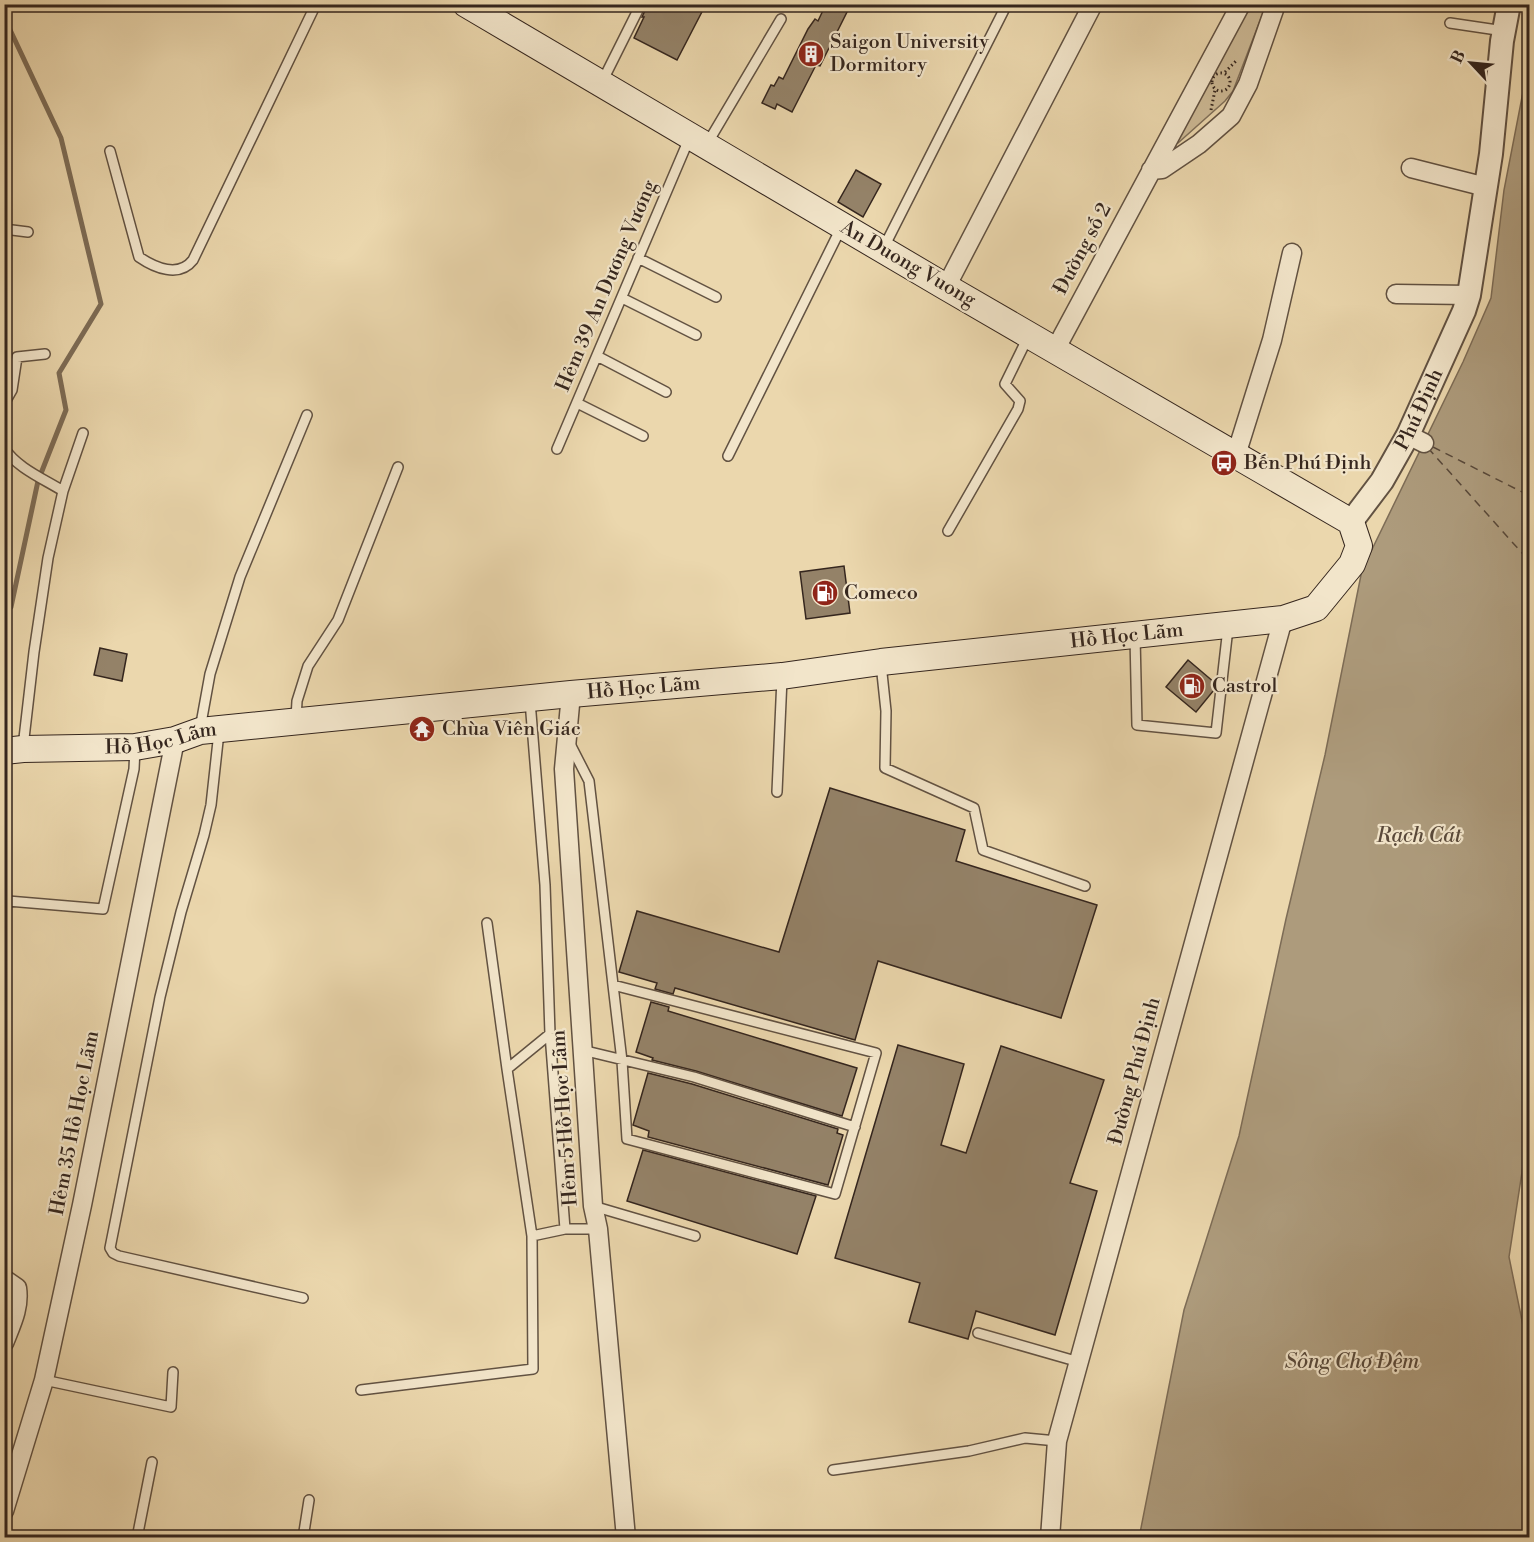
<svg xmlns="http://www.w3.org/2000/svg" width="1534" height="1542" viewBox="0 0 1534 1542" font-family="'Libre Bodoni',serif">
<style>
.green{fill:#ccb995;stroke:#80705a;stroke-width:1.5}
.water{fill:#ad9b7c;stroke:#7d6c56;stroke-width:1.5}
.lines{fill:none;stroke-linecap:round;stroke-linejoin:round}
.stream{stroke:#7d6c56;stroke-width:5}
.ferry{stroke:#59493a;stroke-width:1.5;stroke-dasharray:8 6;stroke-linecap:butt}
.building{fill:#948268;stroke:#35261e;stroke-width:1.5}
.service-casing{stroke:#625242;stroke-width:12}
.minor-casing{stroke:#625242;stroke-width:21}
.tertiary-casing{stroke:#625242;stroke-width:26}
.secondary-casing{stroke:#35261e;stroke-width:28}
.path{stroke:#35261e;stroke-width:3;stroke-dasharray:1.5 3;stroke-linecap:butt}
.service{stroke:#f2e5ca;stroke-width:9}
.minor{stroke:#f2e5ca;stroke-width:18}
.tertiary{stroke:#f2e5ca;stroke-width:22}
.secondary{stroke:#f2e5ca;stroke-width:26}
.labels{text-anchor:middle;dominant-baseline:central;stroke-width:4.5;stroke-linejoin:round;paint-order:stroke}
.poi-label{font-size:20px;fill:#35261e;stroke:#f2e5ca;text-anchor:start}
.street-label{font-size:20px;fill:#35261e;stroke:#f2e5ca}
.water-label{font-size:21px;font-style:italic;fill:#59493a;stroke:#f2e5ca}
</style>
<rect width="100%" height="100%" fill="#ebd7ad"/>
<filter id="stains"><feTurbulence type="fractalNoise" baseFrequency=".00333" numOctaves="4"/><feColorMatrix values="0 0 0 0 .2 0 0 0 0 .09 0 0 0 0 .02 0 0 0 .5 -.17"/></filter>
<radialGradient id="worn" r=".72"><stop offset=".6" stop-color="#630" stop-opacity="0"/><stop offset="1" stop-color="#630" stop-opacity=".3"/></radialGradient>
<path class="green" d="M 1247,5 L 1266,5 L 1233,91 L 1225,101 L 1178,143 L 1175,140 Z"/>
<path class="water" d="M 1529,61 L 1530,1120 L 1509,1257 L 1529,1355 L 1529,1537 L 1139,1538 L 1184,1310 L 1239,1136 L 1286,919 L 1325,755 L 1362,570 L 1463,362 L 1491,298 L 1504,190 Z"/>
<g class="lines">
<path class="stream" d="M 4,17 L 61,138 L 101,304 L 59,373 L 66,410 L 38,481 L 11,607 L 4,614"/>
<path class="ferry" d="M 1433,447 L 1530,496
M 1428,448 L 1530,562"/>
</g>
<path class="building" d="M 648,4 L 706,4 L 677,60 L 634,38 L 644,17 L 642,17 Z
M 826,4 L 841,4 L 849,8 L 820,66 L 816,65 L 792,112 L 777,104 L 775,109 L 762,103 L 771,85 L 774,86 L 779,77 L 783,79 L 808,29 L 815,19 L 818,21 Z
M 856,170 L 881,184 L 863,217 L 838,202 Z
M 844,566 L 850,613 L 806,619 L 800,572 Z
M 100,648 L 127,654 L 122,681 L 94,675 Z
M 1188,660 L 1215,683 L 1214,690 L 1196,712 L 1166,687 Z
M 830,788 L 965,830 L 956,861 L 1097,905 L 1061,1018 L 878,961 L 855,1040 L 675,988 L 673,994 L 655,989 L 657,983 L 619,972 L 637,911 L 779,952 Z
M 651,1002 L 669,1007 L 668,1011 L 857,1068 L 842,1116 L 696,1071 L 652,1060 L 653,1058 L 636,1052 Z
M 898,1045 L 964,1064 L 941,1145 L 966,1153 L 1001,1046 L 1104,1080 L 1070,1183 L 1097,1191 L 1055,1335 L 976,1311 L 968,1339 L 909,1322 L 920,1283 L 835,1258 Z
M 648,1073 L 692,1084 L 838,1129 L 837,1133 L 843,1135 L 828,1185 L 648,1137 L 649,1131 L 633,1125 Z
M 643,1150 L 816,1196 L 797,1254 L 627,1201 Z"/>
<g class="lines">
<defs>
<path id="service" d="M 1450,23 L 1504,31
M 602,82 L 641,4
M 707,144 L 781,19
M 110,151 L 139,257 C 155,268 179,278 193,260 L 316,4
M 4,229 L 28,232
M 884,247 L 1007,4
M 638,258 L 716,297
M 622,298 L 696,335
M 597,356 L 666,392
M 577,403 L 643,436
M 4,404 L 12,390 L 17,357 L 45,354
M 4,448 C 17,468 44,479 63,491 L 48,558 L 34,652 L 23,747
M 557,449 L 689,139
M 728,456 L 841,228
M 63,491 L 83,433
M 948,531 L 1018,409 L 1020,401 L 1005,384 L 1028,337
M 1135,637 L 1137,725 L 1216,733 L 1228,628
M 881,664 L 886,711 L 885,768 L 974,808 L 983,850 L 1085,886
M 530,701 L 545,885 L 550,1034 L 565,1229
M 296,719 L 297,701 L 308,666 L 338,620 L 398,467
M 200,729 L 210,674 L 240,577 L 307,415
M 219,732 L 211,805 L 204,835 L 181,912 L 160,997 L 110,1248 L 113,1253 L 119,1256 L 303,1298
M 569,742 L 589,781 L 613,985
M 777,792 L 782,678
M 4,914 L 8,901 L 103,909 L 134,769 L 135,748
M 487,923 L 507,1069 L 532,1236
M 613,985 L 876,1053 L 835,1194 L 627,1139 L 622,1061 Z
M 582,1050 L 694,1077 L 855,1127
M 507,1069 L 550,1034
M 593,1206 L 695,1236
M 978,1333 L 1079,1362
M 44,1380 L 171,1407 L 173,1372
M 361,1390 L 533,1369 L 532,1236 L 565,1229 L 598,1229
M 833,1470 L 969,1451 L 1025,1438 L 1057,1441
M 137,1538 L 152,1462
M 303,1538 L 309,1500"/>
<path id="minor" d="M 1411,168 L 1486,187
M 1151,170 L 1162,169 L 1199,144 L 1231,116 L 1248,84 L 1276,4
M 946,287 L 1093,4
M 1396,294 L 1469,295
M 1055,350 L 1241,4
M 1408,435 L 1424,443
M 1236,455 L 1272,340 L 1292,253
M 571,694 L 564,769 L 593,1206 L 598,1229 L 626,1538
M 4,1279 L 17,1288 C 20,1308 11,1325 4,1343
M 4,1511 L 44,1380 L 82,1205 L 175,740
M 1050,1538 L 1057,1441 L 1283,619"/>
<g id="tertiary">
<path id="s1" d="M 1351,522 L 1382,481 L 1408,435 L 1464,311 L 1469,295 L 1491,154 L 1502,41 L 1509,4"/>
</g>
<g id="secondary">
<path id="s2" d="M 4,751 L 23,749 L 135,747 L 175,740 L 200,731 L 571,694 L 782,676 L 881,662 L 1283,619 L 1316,608 L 1352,564 L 1359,546 L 1351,522 L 946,287 L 466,4"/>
</g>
</defs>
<use href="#service" class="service-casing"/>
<use href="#minor" class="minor-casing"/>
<use href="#tertiary" class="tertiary-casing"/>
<use href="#secondary" class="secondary-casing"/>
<path class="path" d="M 1225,72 L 1237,60
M1212 82a9 9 0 1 1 18 0a9 9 0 1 1-18 0Z
M 1211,110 L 1215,90"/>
<use href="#service" class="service"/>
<use href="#minor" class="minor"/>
<use href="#tertiary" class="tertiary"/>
<use href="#secondary" class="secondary"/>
</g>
<defs>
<symbol id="building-disc" viewBox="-11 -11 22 22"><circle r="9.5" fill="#8f2418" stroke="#f2e5ca"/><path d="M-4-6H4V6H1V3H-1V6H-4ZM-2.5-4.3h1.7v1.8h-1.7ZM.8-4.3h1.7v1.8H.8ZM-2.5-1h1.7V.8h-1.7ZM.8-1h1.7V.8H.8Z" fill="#fff"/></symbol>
<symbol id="bus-disc" viewBox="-11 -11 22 22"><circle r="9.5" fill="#8f2418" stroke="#f2e5ca"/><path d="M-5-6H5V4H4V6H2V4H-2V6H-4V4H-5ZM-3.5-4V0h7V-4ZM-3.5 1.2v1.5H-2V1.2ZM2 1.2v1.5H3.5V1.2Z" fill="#fff"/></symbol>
<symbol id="fuel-disc" viewBox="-11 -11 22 22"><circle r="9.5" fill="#8f2418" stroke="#f2e5ca"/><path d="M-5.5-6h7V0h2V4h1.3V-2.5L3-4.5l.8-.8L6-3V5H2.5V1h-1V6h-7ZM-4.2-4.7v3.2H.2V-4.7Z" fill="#fff"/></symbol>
<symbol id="temple-disc" viewBox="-11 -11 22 22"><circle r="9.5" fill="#8f2418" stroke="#f2e5ca"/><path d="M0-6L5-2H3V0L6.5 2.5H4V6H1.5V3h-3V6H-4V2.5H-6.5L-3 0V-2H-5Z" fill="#fff"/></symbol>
</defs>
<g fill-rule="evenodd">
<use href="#building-disc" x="796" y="39" width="30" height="30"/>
<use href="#bus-disc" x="1209" y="448" width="30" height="30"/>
<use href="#fuel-disc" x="810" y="578" width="30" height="30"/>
<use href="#fuel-disc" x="1177" y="671" width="30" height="30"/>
<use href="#temple-disc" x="407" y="714" width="30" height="30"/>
</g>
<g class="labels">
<g class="poi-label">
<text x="830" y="42">Saigon University<tspan x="830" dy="23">Dormitory</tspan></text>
<text x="1244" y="463">Bến Phú Định</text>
<text x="844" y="593">Comeco</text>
<text x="1212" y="686">Castrol</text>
<text x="442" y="729">Chùa Viên Giác</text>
</g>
<g class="street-label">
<text transform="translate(1083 249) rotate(-62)">Đường số 2</text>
<text transform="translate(908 264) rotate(30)">An Duong Vuong</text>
<text transform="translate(607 286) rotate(-67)">Hẻm 39 An Dương Vương</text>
<text stroke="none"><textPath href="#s1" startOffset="132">Phú Định</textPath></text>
<text stroke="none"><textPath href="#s2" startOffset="1130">Hồ Học Lãm</textPath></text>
<text stroke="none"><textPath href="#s2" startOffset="644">Hồ Học Lãm</textPath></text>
<text stroke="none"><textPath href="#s2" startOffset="158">Hồ Học Lãm</textPath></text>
<text transform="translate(1135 1071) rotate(-75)">Đường Phú Định</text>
<text transform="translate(565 1118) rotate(-94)">Hẻm 5 Hồ Học Lãm</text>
<text transform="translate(75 1123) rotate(-79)">Hẻm 35 Hồ Học Lãm</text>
</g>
<g class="water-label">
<text x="1419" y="836">Rạch Cát</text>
<text x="1352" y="1362">Sông Chợ Đệm</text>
</g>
</g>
<rect width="1534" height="1542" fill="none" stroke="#ebd7ad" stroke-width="24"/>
<rect x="6" y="6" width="1522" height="1530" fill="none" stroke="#35261e" stroke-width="3"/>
<rect x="12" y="12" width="1510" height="1518" fill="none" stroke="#35261e" stroke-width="1.5"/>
<g transform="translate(1471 63) rotate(296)" stroke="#f2e5ca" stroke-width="4.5" paint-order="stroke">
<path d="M0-4.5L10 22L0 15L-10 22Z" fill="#35261e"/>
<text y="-9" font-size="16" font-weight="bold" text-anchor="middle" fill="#35261e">B</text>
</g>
<rect width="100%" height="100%" filter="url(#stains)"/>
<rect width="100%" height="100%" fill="url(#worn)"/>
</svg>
